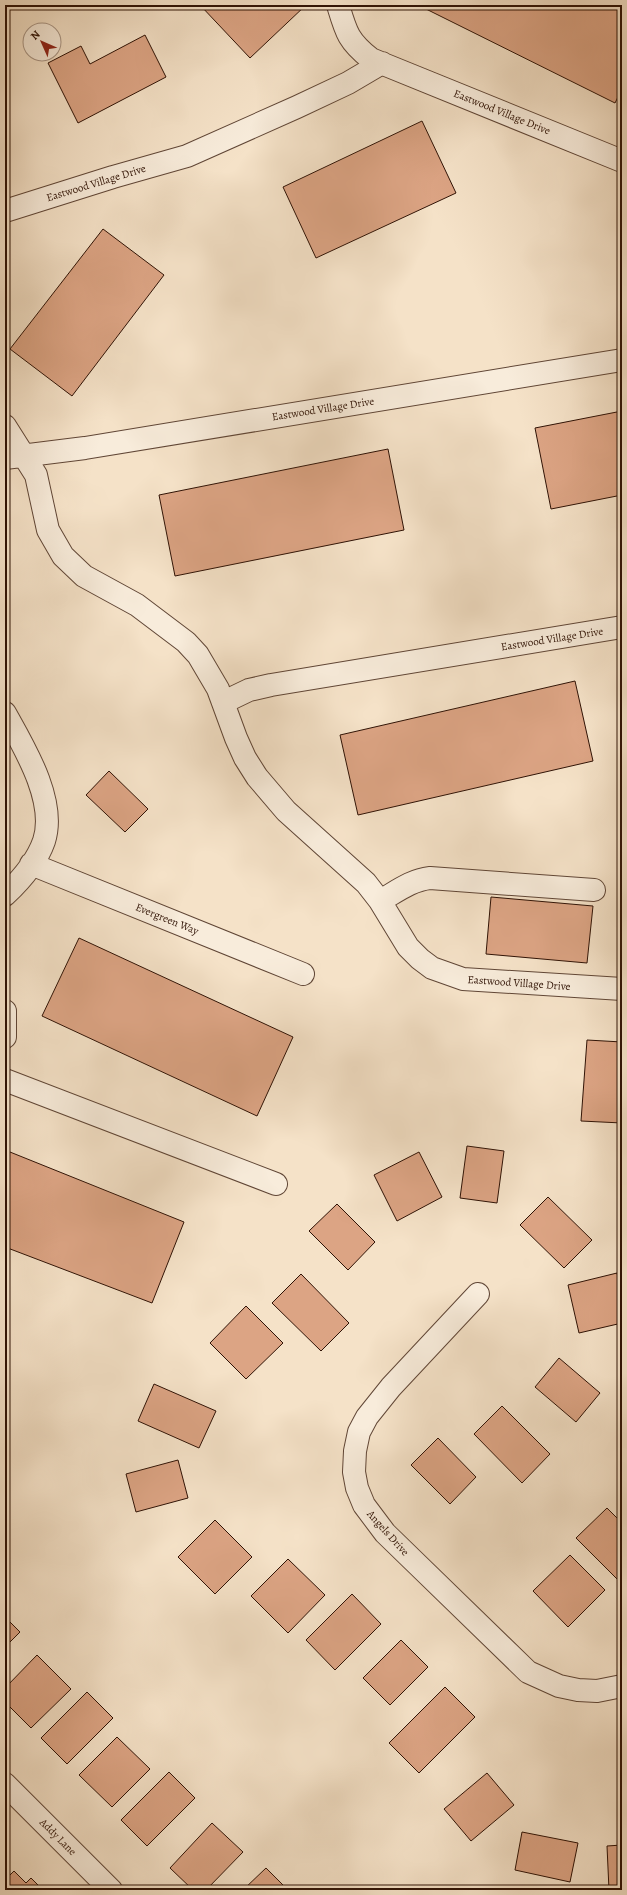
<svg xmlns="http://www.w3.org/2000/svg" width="627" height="1895" viewBox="0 0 627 1895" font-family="Alegreya,serif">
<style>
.building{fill:#dca484;stroke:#2f1205}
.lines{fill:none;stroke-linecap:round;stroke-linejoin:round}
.street-casing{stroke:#604636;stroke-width:24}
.street{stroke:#f8ecdb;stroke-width:22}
.labels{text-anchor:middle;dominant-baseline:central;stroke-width:3.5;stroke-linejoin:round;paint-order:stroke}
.street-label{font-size:11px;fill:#2f1205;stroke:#f8ecdb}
</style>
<rect width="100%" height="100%" fill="#f5e2c8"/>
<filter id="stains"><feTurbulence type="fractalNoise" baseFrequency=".005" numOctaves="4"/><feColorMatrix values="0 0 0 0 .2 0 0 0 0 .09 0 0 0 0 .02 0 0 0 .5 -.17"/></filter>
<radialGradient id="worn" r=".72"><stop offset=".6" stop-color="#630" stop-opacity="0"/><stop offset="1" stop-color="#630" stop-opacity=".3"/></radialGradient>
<path class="building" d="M 200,5 L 306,5 L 250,58 Z
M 418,5 L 608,5 L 622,12 L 622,89 L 615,103 Z
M 145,35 L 166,77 L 78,123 L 48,63 L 81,46 L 90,64 Z
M 422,121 L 456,193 L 316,258 L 283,187 Z
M 103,229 L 164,275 L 72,396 L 10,349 Z
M 622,411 L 622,495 L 551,509 L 535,428 Z
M 388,449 L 404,530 L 175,576 L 159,495 Z
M 575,681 L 593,761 L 358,815 L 340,735 Z
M 109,771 L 148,809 L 125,832 L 86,795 Z
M 491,897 L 593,906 L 587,963 L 486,954 Z
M 79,938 L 293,1037 L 257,1116 L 42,1016 Z
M 587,1040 L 622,1042 L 622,1123 L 581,1121 Z
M 467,1146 L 504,1151 L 497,1203 L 460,1198 Z
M 5,1150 L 184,1222 L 152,1303 L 5,1247 Z
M 419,1152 L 442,1197 L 397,1221 L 374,1175 Z
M 548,1197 L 592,1240 L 564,1268 L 520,1225 Z
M 337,1204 L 375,1242 L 348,1270 L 309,1231 Z
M 617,1273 L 622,1295 L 622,1323 L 579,1333 L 568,1285 Z
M 301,1274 L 349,1323 L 321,1351 L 272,1303 Z
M 246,1306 L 283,1343 L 246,1379 L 210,1343 Z
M 559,1358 L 600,1393 L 576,1422 L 535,1387 Z
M 154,1384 L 216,1411 L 199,1448 L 138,1421 Z
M 502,1406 L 550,1454 L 522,1483 L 474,1434 Z
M 438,1438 L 476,1477 L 450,1504 L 411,1465 Z
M 178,1460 L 188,1498 L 136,1512 L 126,1474 Z
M 607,1508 L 622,1523 L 622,1584 L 576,1538 Z
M 215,1520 L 252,1557 L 215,1594 L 178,1557 Z
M 570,1555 L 605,1590 L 568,1627 L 533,1591 Z
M 288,1559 L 325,1595 L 288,1633 L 251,1596 Z
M 352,1594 L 381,1624 L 335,1670 L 306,1640 Z
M 5,1617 L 20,1632 L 5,1647 Z
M 401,1640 L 428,1667 L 390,1705 L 363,1678 Z
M 37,1655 L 71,1689 L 31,1728 L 5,1702 L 5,1688 Z
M 445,1687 L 475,1717 L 419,1773 L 389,1743 Z
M 87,1692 L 113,1718 L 67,1764 L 41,1738 Z
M 117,1737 L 150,1769 L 112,1807 L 79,1775 Z
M 169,1772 L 195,1798 L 147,1846 L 121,1820 Z
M 487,1773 L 514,1805 L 471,1841 L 444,1809 Z
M 212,1823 L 243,1852 L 206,1890 L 193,1890 L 170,1868 Z
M 522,1832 L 578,1843 L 570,1882 L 515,1870 Z
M 622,1845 L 622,1890 L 609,1890 L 607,1846 Z
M 266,1868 L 288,1890 L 243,1890 Z
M 14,1871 L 26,1883 L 31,1878 L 43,1890 L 5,1890 L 5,1880 Z"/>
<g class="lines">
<defs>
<path id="street" d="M 338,5 C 346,32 348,41 371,59 L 622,161
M 5,211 L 113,177 L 187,156 L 297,107 L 348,83 L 382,63
M 5,426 L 36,475 L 48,530 L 63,556 L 84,576 L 137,605 L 186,642 L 198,655 L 218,689 L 236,738 L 245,758 L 257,777 L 286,811 L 366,883 L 380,901 L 408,947 L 420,959 L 432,968 L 463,979 L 622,989
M 5,458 L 85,448 L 622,360
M 224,702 L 249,690 L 271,685 L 622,627
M 5,713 C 24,747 57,801 44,841 C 37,861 20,881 5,895
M 31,864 L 303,974
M 380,901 C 396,892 411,880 430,878 L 594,890
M 5,1011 L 5,1037
M 5,1080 L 276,1184
M 478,1294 L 391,1387 L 367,1417 L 359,1432 L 355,1451 L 354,1472 L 357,1488 L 364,1505 L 385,1533 L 528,1672 L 559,1686 L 578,1690 L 597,1691 L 622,1686
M 5,1784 L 111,1890"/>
</defs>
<use href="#street" class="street-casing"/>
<use href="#street" class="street"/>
</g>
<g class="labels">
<g class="street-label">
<text transform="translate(502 112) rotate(22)">Eastwood Village Drive</text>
<text transform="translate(96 183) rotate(-17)">Eastwood Village Drive</text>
<text transform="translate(323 409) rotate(-9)">Eastwood Village Drive</text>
<text transform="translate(552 639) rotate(-9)">Eastwood Village Drive</text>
<text transform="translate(167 919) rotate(22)">Evergreen Way</text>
<text transform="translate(519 983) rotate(4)">Eastwood Village Drive</text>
<text transform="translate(388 1533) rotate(48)">Angels Drive</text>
<text transform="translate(58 1837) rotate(45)">Addy Lane</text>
</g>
</g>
<rect width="627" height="1895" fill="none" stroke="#f5e2c8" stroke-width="20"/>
<rect x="6" y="6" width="615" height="1883" fill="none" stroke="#2f1205" stroke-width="2"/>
<rect x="10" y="10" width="607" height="1875" fill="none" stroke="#2f1205"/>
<g transform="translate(42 42) rotate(315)"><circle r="19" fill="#f8ecdb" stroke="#a89585"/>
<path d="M0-3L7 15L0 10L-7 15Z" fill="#8f2418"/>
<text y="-6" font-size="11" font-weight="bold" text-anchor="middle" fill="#2f1205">N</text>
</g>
<rect width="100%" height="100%" filter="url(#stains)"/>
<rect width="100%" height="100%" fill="url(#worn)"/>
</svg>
